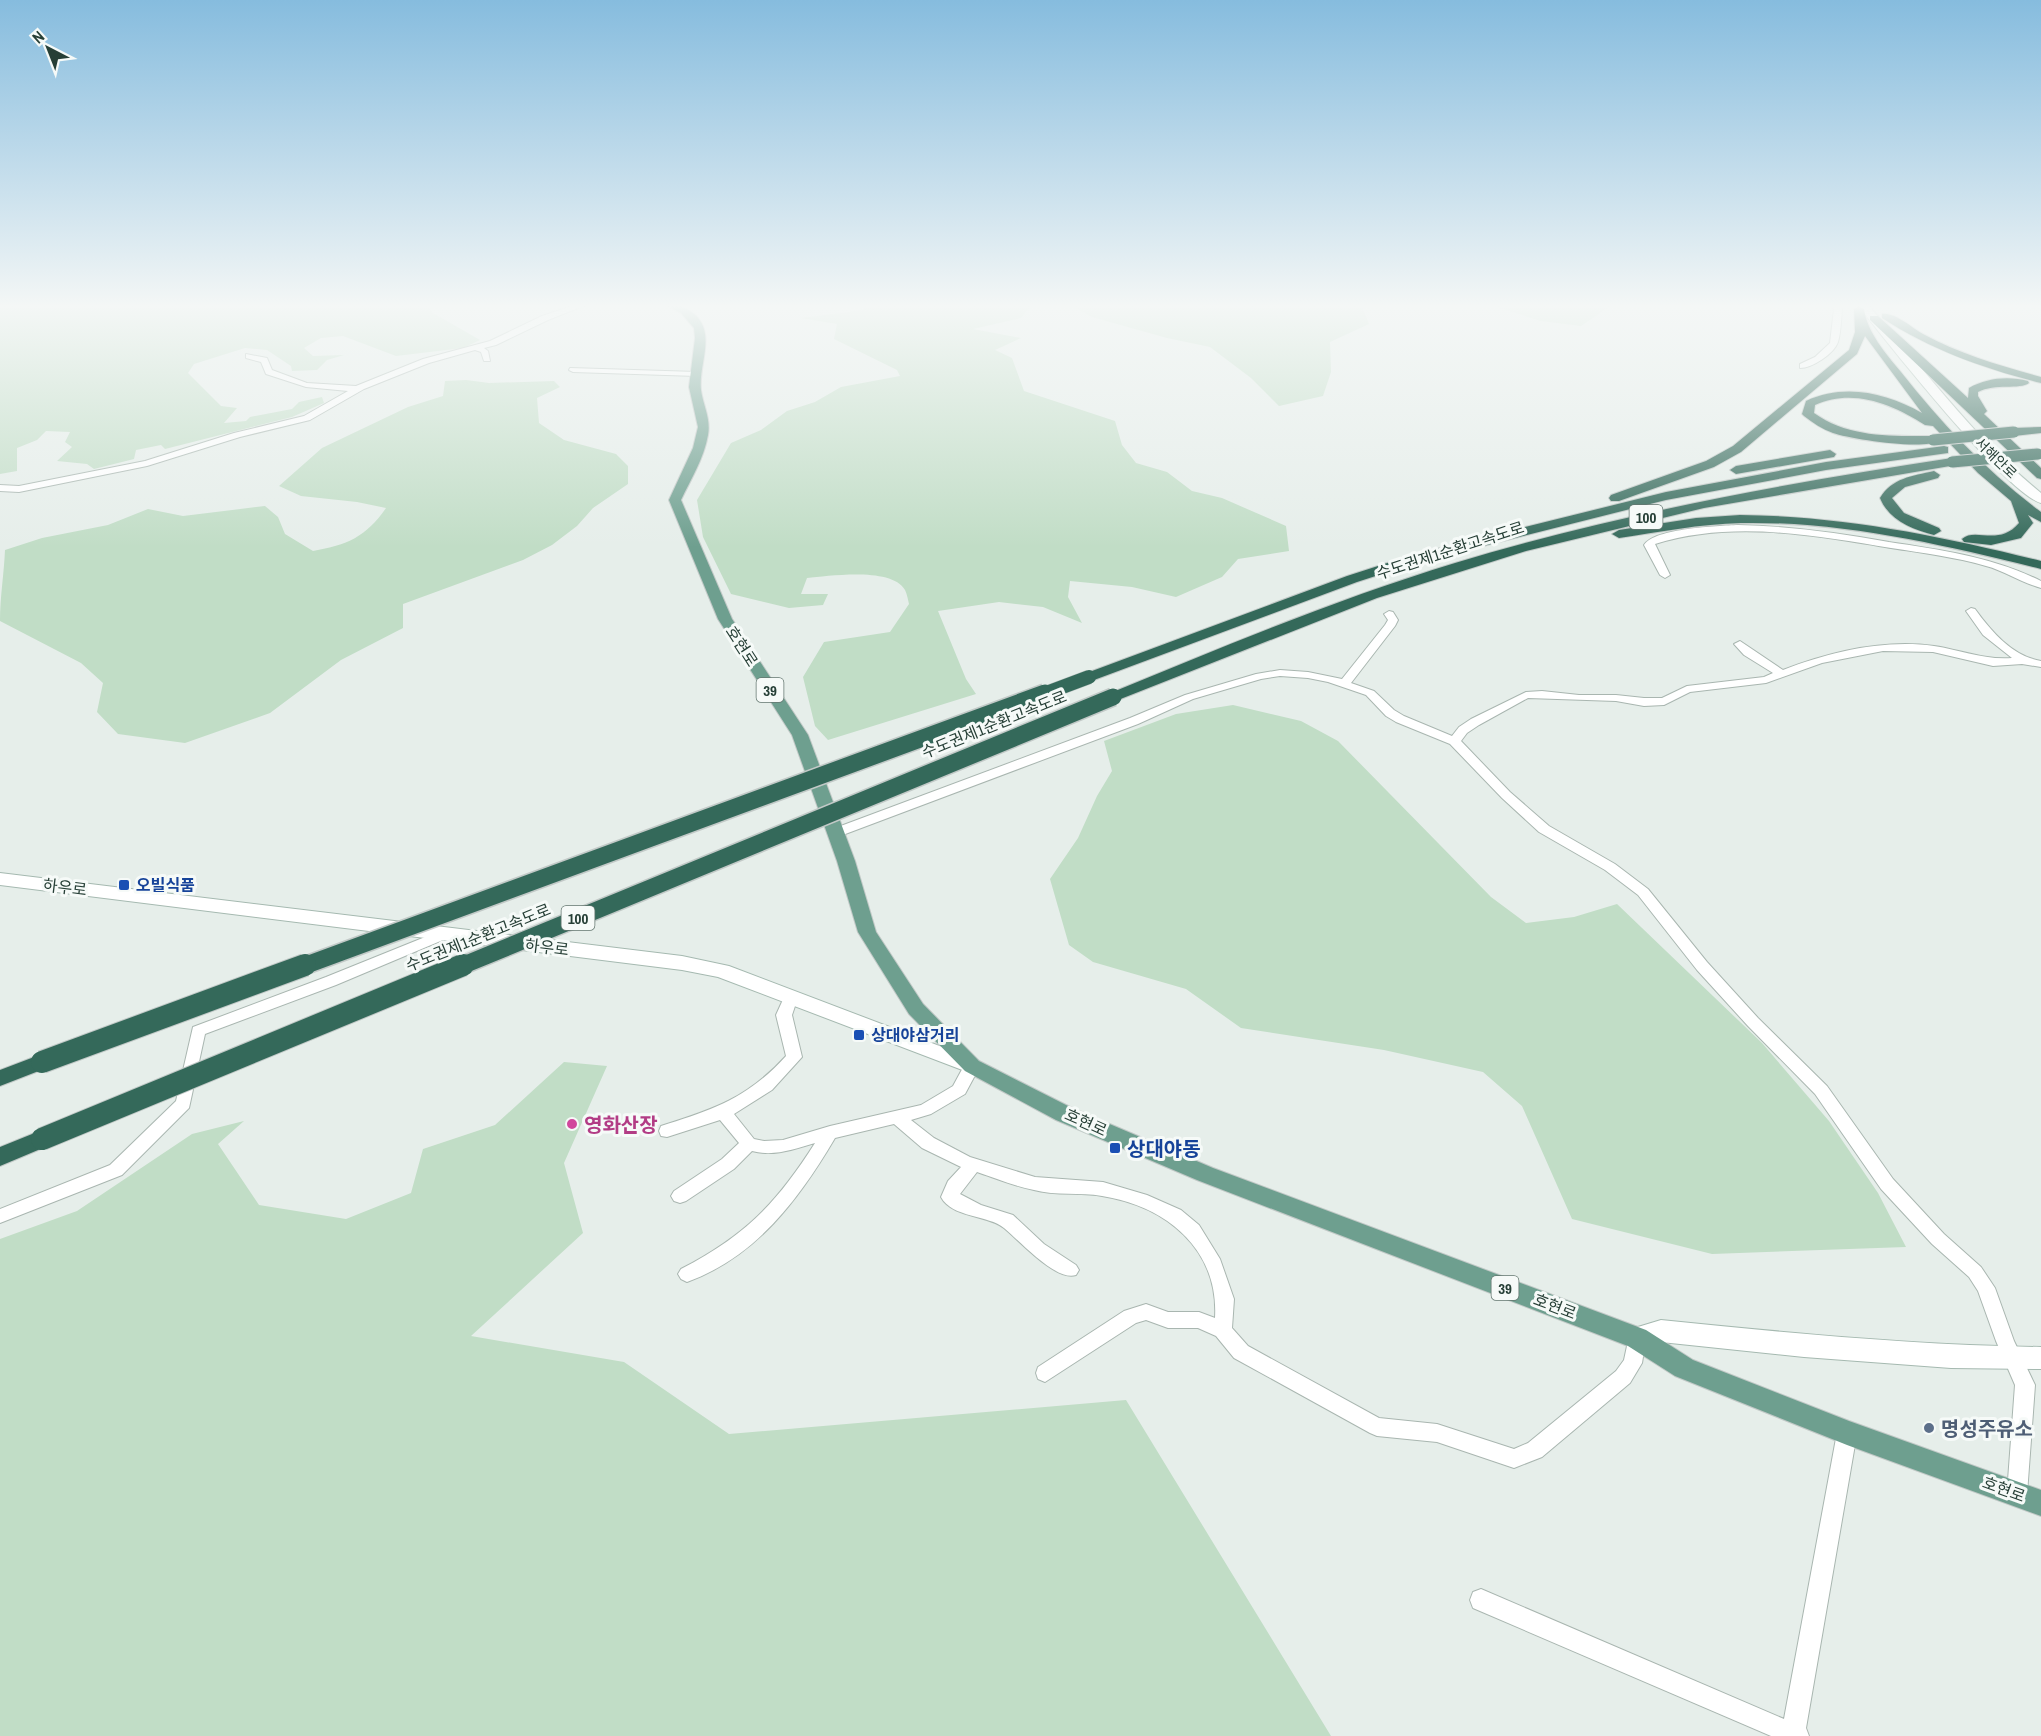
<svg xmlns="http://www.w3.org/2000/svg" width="2041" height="1736" viewBox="0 0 2041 1736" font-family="'Archivo Narrow','Noto Sans KR',sans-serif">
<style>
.green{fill:#c1ddc6}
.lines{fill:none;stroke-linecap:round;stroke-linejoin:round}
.street-casing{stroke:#a9b6b0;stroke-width:2}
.secondary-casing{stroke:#a5b9b0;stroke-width:2}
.primary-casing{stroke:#c2c9c7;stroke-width:2}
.highway-casing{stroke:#c2c9c7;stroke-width:2}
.street{fill:#fff;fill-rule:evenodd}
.secondary{fill:#fff;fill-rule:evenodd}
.primary{fill:#6e9f8f;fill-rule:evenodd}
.highway{fill:#34695a;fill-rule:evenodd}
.highway-bridge-far3-casing{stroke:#c2c9c7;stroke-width:13;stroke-linecap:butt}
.highway-bridge-far2-casing{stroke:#c2c9c7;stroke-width:15;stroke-linecap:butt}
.highway-bridge-far1-casing{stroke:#c2c9c7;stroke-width:20;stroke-linecap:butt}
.highway-bridge-casing{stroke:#c2c9c7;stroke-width:24;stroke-linecap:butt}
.highway-bridge-far3{stroke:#34695a;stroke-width:11}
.highway-bridge-far2{stroke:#34695a;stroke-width:14}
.highway-bridge-far1{stroke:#34695a;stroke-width:17}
.highway-bridge{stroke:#34695a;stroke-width:22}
.transit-dot{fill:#1a4fb4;stroke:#f6faf8;stroke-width:2}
.hotel-dot{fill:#d1479c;stroke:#f6faf8;stroke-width:2}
.service-dot{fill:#5c6f8a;stroke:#f6faf8;stroke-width:2}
.labels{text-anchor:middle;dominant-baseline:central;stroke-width:6;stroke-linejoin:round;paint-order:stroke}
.far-street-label{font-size:14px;fill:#263f36;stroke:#f6faf8}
.shield{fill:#f6faf8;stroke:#647770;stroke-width:1.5}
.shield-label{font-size:15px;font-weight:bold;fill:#263f36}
.street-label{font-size:16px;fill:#263f36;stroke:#f6faf8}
.transit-label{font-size:16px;font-weight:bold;fill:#164399;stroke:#f6faf8;text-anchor:start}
.near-hotel-label{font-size:20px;font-weight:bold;fill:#b23c85;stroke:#f6faf8;text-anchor:start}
.near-transit-label{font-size:20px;font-weight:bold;fill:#164399;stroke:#f6faf8;text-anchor:start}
.near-service-label{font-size:20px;font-weight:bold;fill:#4e5e75;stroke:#f6faf8;text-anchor:start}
</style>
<rect width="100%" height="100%" fill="#e6eeea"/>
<path class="green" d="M 0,304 L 428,305 L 433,313 L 480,340 L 463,348 L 396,356 L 343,336 L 321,338 L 304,348 L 313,356 L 344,355 L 327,360 L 317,370 L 292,371 L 291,366 L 267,350 L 245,348 L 194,364 L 188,373 L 221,406 L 237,408 L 224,423 L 246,421 L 250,417 L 292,409 L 299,402 L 322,397 L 324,403 L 292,417 L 165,449 L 161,445 L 136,450 L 134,459 L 94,469 L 87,464 L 57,461 L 72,447 L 65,442 L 70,432 L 46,431 L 37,440 L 17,448 L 17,471 L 0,474 Z
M 878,304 L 1032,304 L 1021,318 L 973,329 L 1021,338 L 995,350 L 1012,358 L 1024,391 L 1115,421 L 1122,445 L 1136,463 L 1167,472 L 1192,491 L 1222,498 L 1286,526 L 1289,551 L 1238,559 L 1222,577 L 1176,597 L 1132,587 L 1070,581 L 1068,597 L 1082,623 L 1043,607 L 999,602 L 938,611 L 966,679 L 976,694 L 828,740 L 815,726 L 803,677 L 824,642 L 890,632 L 909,604 C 908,600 907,594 905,590 C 892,567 830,576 807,578 L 801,594 L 828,594 L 823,605 L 789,608 L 731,594 L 703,537 L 697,500 L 731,443 L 761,430 L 787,411 L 815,402 L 841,387 L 900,376 L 897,370 L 834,339 L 837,324 L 801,318 L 849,312 L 878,306 Z
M 1069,304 L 1361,304 L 1369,324 L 1330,342 L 1331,372 L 1323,396 L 1279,406 L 1251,378 L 1210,347 L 1167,338 L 1092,317 Z
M 1487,304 L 1608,304 L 1612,305 L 1581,326 L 1541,321 Z
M 466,380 L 489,383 L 554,381 L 560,387 L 537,398 L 539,423 L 564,440 L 616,454 L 628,466 L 628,484 L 593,508 L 577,526 L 552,545 L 523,560 L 403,604 L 403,628 L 341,660 L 270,713 L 185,743 L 118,734 L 97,712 L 103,683 L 81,663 L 0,621 C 0,597 4,574 5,550 L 42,538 L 108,525 L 148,509 L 183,516 L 265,506 L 278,517 L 285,534 L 313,551 C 347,545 366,537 386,508 L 357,502 L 301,496 L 279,486 L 322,448 L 408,407 L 443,396 L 445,381 Z
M 1233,705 L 1301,721 L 1338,741 L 1491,897 L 1526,923 L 1574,917 L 1617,904 L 1762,1043 L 1829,1121 L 1878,1193 L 1906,1247 L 1712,1254 L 1572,1219 L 1522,1106 L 1483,1072 L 1384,1050 L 1241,1028 L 1186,989 L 1093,962 L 1069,945 L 1050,879 L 1078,838 L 1097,796 L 1112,771 L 1104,741 L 1176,714 Z
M 564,1062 L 607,1066 L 564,1163 L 583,1233 L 471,1336 L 624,1362 L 729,1434 L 1126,1400 L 1331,1736 L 0,1736 L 0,1239 L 77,1211 L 192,1134 L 244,1121 L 218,1144 L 259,1205 L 346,1219 L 411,1193 L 423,1149 L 495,1125 Z"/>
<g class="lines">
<defs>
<path id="street" d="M 578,304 L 588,304 L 548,320 L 496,345 L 484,348 L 488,351 L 490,361 L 484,361 L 481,352 L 475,350 L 429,363 L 364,389 L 310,420 L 240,437 L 147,466 L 19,492 L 0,491 L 0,485 L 19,486 L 145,461 L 234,433 L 304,416 L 348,391 L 306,387 L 266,374 L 261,362 L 246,358 L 246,354 L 267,358 L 272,370 L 307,383 L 356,386 L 423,359 L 490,341 L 542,316 Z
M 1832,304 L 1840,304 L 1842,309 C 1841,319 1841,332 1838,342 C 1834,354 1812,368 1800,368 L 1800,364 L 1815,357 L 1830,343 L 1834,309 Z
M 570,368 L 697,372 L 701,374 L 697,376 L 573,372 L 569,370 Z
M 1738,525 C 1789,526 1839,533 1889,542 C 1942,550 1993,557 2041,581 L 2041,588 C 2022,583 2005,571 1986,566 C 1955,557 1923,553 1891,548 C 1812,535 1732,520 1655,544 L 1670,575 L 1665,578 L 1660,575 L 1644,545 C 1655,528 1718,526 1738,525 Z
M 1971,608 L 1975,609 C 1991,631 2012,656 2041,661 L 2041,667 L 2022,664 L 1993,666 L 1933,652 L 1883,651 L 1822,663 L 1766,683 L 1690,692 L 1664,705 L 1644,706 L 1616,701 L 1528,698 L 1479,725 L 1467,733 L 1461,741 L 1510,792 L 1549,826 L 1615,864 L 1648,889 L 1707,962 L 1758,1018 L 1827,1086 L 1893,1179 L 1944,1234 L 1981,1267 L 1995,1288 L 2014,1341 L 2035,1385 L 2027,1494 L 2024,1501 L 2017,1504 L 2010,1501 L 2007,1494 L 2015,1385 L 1996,1341 L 1978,1291 L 1969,1277 L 1932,1244 L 1881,1189 L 1815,1094 L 1748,1026 L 1697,970 L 1638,895 L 1605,870 L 1539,832 L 1502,798 L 1450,744 L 1396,722 L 1386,716 L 1366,695 L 1328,682 L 1308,678 L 1280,676 L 1261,679 L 1193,699 L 1138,724 L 840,836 L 830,836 L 828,833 L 830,830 L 1130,718 L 1185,695 L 1256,674 L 1280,670 L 1308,672 L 1342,679 L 1385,625 L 1388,620 L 1384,614 L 1389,611 L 1393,612 L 1398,620 L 1395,626 L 1351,683 L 1374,691 L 1394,710 L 1404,716 L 1452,736 L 1459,727 L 1471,719 L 1526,692 L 1542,691 L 1579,695 L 1616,695 L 1644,698 L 1662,698 L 1687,686 L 1764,677 L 1773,673 L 1744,655 L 1734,644 L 1740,641 L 1783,670 C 1830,652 1884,639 1934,646 C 1961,650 1983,660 2012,658 L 1983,635 L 1966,611 Z
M 445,929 L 450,931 L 452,934 L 450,937 L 336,985 L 205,1034 L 189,1108 L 122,1175 L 0,1223 L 0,1209 L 110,1165 L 176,1101 L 193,1027 L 326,977 Z
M 791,992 L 796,993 L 798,997 L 792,1015 L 802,1057 L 772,1090 L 734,1114 L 754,1139 L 764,1141 L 783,1140 L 830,1126 L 921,1105 L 953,1086 L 966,1062 L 972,1060 L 978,1062 L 980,1066 L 965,1094 L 931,1114 L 911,1120 L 934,1138 L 970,1157 L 1035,1177 L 1103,1182 L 1147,1195 L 1181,1210 L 1199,1225 L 1220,1259 L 1234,1299 L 1232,1328 L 1248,1346 L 1379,1418 L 1437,1424 L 1514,1449 L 1528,1443 L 1616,1371 L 1624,1360 L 1630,1332 L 1637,1330 L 1644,1332 L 1646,1338 L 1642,1363 L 1630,1383 L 1542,1457 L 1514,1468 L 1437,1442 L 1377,1436 L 1370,1433 L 1234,1358 L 1216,1336 L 1198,1328 L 1168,1328 L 1146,1320 L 1136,1323 L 1045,1382 L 1038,1379 L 1036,1373 L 1038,1367 L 1124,1311 L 1146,1304 L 1168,1312 L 1199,1312 L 1215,1318 C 1219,1249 1166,1206 1102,1196 C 1080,1192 1056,1196 1034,1190 C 1014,1186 995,1178 977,1172 L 960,1194 L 981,1205 L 1013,1215 L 1044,1244 L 1076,1265 L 1079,1270 L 1076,1275 C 1056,1282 1019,1240 1004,1228 C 989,1215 952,1218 941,1197 L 948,1181 L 961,1167 L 922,1148 L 894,1124 L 835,1138 C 799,1199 756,1257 687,1282 L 681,1279 L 678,1274 L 681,1269 C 745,1236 777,1203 815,1143 C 794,1149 774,1157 752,1151 L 734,1169 L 686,1201 L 680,1203 L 674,1201 L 671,1196 L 674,1191 L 722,1159 L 739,1143 L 720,1120 L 667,1137 L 661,1136 L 659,1131 L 661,1126 C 713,1110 748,1098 786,1056 L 776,1015 L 786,993 Z
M 1847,1424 L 1854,1427 L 1857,1433 L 1806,1728 L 1809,1736 L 1771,1736 L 1473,1608 L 1470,1600 L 1473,1592 L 1481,1589 L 1784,1719 L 1837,1433 L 1840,1427 Z"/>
<path id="secondary" d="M 1857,304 L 1867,304 C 1924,369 1974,438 2041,493 L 2041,503 C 2007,494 1884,339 1857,304 Z
M 0,873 L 682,956 L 729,966 L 979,1061 L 982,1066 L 979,1071 L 972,1074 L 965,1071 L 718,977 L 682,970 L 0,885 Z
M 1661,1320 C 1788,1333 1914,1345 2041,1347 L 2041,1369 L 1951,1368 L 1804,1357 L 1661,1342 L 1637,1349 L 1628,1346 L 1625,1338 L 1628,1330 Z"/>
<path id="primary" d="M 664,304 C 676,303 684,306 694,314 C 717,333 698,365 701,390 C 703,405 711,419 708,435 C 704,458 691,479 681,500 L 732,619 L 808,735 L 855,861 L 876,932 L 923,1004 L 979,1061 L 1072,1108 L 1213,1168 L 1646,1330 L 1693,1360 L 1849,1421 L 2041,1490 L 2041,1516 L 1847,1445 L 1675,1376 L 1628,1346 L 1197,1180 L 1056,1120 L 965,1071 L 909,1014 L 858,932 L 837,861 L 792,735 L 718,619 L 669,500 L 693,448 L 698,427 L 689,387 L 695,338 L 694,328 L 681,313 Z"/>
<path id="highway" d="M 1859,306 L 1864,309 C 1867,332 1886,354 1901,372 C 1942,424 1987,472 2041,512 L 2041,522 L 2028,515 L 2033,523 L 2021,538 L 1991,545 L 1964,542 L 1962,539 C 1975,527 1999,547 2019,523 L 2011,501 L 1978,473 L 1933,426 L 1925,425 C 1892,404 1853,388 1815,405 L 1814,413 C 1849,438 1891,436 1933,436 L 1939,440 C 1927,451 1850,439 1833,433 C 1822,429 1813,423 1804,416 L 1802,414 L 1806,401 C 1845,383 1886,393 1922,413 L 1865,336 L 1857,354 L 1741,452 L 1714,467 L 1619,501 L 1611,501 L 1609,498 L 1611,495 L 1706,461 L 1733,446 L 1849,350 L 1855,332 L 1854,309 Z
M 1882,314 C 1895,312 1912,328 1923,334 C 1960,354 2001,366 2041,377 L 2041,383 C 1985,369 1931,350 1882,318 Z
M 1870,316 L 1878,316 L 1968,398 L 1969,388 C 1987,378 2008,376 2028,381 L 2029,383 C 2020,390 1995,383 1978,392 L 1978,396 L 1987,411 L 1984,414 L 2041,468 L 2041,479 L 2037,478 L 1870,320 Z
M 2041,427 L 2041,433 L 2014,436 L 2008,432 L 2014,428 Z
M 1944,446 L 1948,447 L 1948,453 L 1826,470 L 1666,500 L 1419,562 L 1357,582 L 1094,680 L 1089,682 L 1081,677 L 1084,674 L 1347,576 L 1409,556 L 1666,492 L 1826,462 Z
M 1830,450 L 1836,454 L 1834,457 L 1736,474 L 1730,470 L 1736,466 Z
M 1952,458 L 1956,459 L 1956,465 L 1704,508 L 1526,551 L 1377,598 L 1118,700 L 1108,700 L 1105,697 L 1108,694 C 1222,647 1337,599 1455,563 C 1618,514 1785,483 1952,458 Z
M 1934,471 L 1940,475 L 1938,478 L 1905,487 L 1892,498 L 1904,513 L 1939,528 L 1941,531 L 1934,535 C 1911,529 1889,520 1880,498 C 1892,478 1912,476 1934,471 Z
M 1740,515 C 1843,516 1941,536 2041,561 L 2041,569 C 1943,545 1843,521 1741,523 C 1700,524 1659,532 1619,538 L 1612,534 L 1619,530 L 1696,518 Z
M 42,1054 L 49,1057 L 52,1062 L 49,1067 L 0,1086 L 0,1070 Z
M 42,1130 L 50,1133 L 53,1139 L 50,1145 L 0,1166 L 0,1147 Z"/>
</defs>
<use href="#street" class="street-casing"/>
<use href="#secondary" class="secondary-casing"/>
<use href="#primary" class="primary-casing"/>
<use href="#highway" class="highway-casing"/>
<use href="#street" class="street"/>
<use href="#secondary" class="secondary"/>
<use href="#primary" class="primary"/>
<use href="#highway" class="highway"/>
<defs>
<path id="highway-bridge-far3" d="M 1933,440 L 2014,432
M 1952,462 L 2038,454"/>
<path id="highway-bridge-far2" d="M 1041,695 L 1089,677"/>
<path id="highway-bridge-far1" d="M 301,967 L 1045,693
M 459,967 L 1113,697"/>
<path id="highway-bridge" d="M 42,1062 L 305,965
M 42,1139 L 463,965"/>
</defs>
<use href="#highway-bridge-far3" class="highway-bridge-far3-casing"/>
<use href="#highway-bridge-far2" class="highway-bridge-far2-casing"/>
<use href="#highway-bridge-far1" class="highway-bridge-far1-casing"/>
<use href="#highway-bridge" class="highway-bridge-casing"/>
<use href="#highway-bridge-far3" class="highway-bridge-far3"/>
<use href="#highway-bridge-far2" class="highway-bridge-far2"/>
<use href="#highway-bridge-far1" class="highway-bridge-far1"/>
<use href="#highway-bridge" class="highway-bridge"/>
</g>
<linearGradient id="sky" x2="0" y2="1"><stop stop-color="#86bcde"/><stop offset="0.56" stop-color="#f4f7f6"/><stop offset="1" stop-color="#f4f7f6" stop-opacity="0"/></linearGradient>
<rect width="2041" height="547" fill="url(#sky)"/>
<g class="transit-dot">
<rect x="118" y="879" width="12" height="12" rx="3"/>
<rect x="853" y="1029" width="12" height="12" rx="3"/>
<rect x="1109" y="1142" width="12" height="12" rx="3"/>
</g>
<circle class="hotel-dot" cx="572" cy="1124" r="6"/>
<circle class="service-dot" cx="1929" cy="1428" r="6"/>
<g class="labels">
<g class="far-street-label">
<text transform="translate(1996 458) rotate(44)">서해안로</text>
</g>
<g class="shield">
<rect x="1629.5" y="505" width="33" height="24" rx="4.5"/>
<rect x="756.5" y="678" width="27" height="24" rx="4.5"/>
<rect x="561.5" y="906" width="33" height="24" rx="4.5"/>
<rect x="1491.5" y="1276" width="27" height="24" rx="4.5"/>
</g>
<g class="shield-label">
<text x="1646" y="517">100</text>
<text x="770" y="690">39</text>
<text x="578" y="918">100</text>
<text x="1505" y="1288">39</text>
</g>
<g class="street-label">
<text transform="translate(1450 550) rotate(-18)">수도권제1순환고속도로</text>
<text transform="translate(742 646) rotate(57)">호현로</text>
<text transform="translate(994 724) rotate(-22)">수도권제1순환고속도로</text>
<text transform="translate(65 887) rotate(7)">하우로</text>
<text transform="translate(478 937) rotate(-22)">수도권제1순환고속도로</text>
<text transform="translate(547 947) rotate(7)">하우로</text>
<text transform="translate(1086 1122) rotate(24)">호현로</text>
<text transform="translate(1555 1306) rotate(21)">호현로</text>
<text transform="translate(2004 1489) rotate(20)">호현로</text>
</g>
<g class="transit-label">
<text x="136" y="885">오빌식품</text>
<text x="871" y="1035">상대야삼거리</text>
</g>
<g class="near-hotel-label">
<text x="584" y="1124">영화산장</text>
</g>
<g class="near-transit-label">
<text x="1127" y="1148">상대야동</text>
</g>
<g class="near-service-label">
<text x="1941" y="1428">명성주유소</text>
</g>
</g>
<g transform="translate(48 48) rotate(318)" stroke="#f6faf8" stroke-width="4.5" paint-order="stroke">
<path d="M0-4.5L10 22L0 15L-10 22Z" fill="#263f36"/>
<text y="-9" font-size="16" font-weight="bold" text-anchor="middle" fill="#263f36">N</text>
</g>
</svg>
